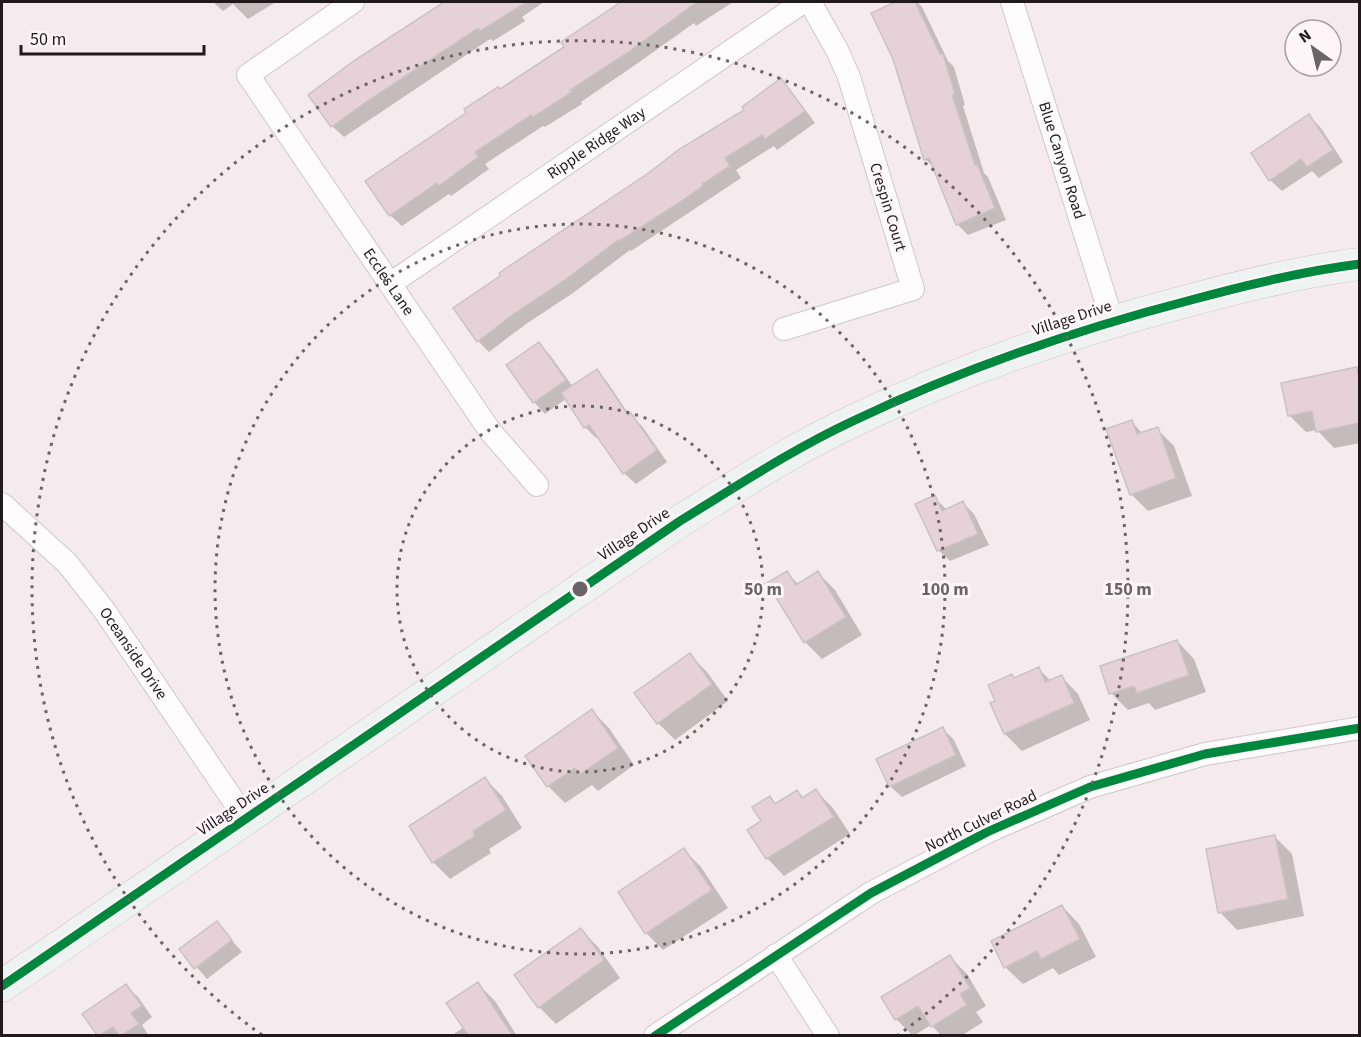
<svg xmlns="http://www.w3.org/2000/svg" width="1361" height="1037" viewBox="0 0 1361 1037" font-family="'Source Sans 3',sans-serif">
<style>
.shadow{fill:#0003}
.building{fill:#e7d1d9;stroke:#cbc2c5;stroke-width:1.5}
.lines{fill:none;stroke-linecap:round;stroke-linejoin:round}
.street-casing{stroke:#d0c7ca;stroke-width:24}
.secondary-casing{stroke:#d0c7ca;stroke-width:33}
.street{stroke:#fefcfc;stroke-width:22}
.secondary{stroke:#eef2f1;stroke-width:32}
.cycleway-casing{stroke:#fef6f9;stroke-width:13}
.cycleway{stroke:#00873e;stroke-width:9}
.ring{fill:none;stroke:#6b6365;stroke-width:3;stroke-dasharray:3 6}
.labels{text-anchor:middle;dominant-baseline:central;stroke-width:6;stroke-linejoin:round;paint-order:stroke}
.street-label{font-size:16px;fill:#211a1c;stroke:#fef6f9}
.centre{fill:#6b6365;stroke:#fef6f9;stroke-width:3}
.ring-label{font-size:18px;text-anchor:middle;font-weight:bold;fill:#6b6365;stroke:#fef6f9;stroke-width:6;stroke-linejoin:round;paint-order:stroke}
</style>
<rect width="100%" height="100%" fill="#f5eaed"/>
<path class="shadow" d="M 213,2 L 276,2 L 248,19 L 233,4 L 223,11 Z
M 449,2 L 544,2 L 522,17 L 525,21 L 493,41 L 490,39 L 344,137 L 332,126 L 310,96 L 356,62 Z
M 621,2 L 733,2 L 696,26 L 694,23 L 638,63 L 581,102 L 582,104 L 545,127 L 543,126 L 485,164 L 489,169 L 451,196 L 449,194 L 402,226 L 390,215 L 367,181 L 566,47 L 622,3 Z
M 898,2 L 917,2 L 922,7 L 948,61 L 954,67 L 965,105 L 963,106 L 984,173 L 988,177 L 1006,220 L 968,235 L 957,224 L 934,167 L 925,159 L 895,59 L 873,14 Z
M 781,80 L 792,92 L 815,123 L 777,150 L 774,146 L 736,170 L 741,178 L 631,251 L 630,250 L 573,293 L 526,324 L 489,352 L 478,341 Z
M 1309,116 L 1321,128 L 1343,162 L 1319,178 L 1312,171 L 1282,191 L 1270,180 Z
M 539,344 L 550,355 L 573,387 L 597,371 L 608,383 L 630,416 L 642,426 L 667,462 L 636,484 L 624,473 L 599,436 L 596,438 L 585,427 L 566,399 L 545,414 L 534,402 L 508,366 Z
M 1357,368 L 1360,371 L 1360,443 L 1334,448 L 1317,430 L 1306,432 L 1289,415 Z
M 1132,422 L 1143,434 L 1157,429 L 1174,446 L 1192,496 L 1148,511 L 1131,494 Z
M 934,497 L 947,510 L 962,502 L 974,514 L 989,545 L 950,561 L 938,550 Z
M 787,573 L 799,585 L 818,573 L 835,590 L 862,635 L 822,659 L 805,642 L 769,584 Z
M 1177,641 L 1194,659 L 1206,692 L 1155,710 L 1149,703 L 1128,710 L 1111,693 Z
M 690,655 L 707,672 L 728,701 L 675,740 L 658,723 Z
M 1039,669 L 1051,681 L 1061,676 L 1078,694 L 1090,720 L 1022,751 L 1005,734 L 992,703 L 997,702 L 1015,680 Z
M 592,711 L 609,728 L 634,765 L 598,791 L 592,785 L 565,803 L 548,786 L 527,756 Z
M 943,729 L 954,740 L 966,766 L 902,797 L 890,786 Z
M 485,779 L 502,796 L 522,828 L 489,849 L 491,853 L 450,879 L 433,862 Z
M 816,791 L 833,808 L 850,834 L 784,876 L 767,858 L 749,830 L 763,822 L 770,798 L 776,805 L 797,792 L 804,799 Z
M 1275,837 L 1292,854 L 1304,916 L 1237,930 L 1220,912 Z
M 684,850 L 701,867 L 728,908 L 663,950 L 646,933 Z
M 1062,906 L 1079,924 L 1096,957 L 1059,975 L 1053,968 L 1023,984 L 1005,967 Z
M 217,923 L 242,952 L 207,979 L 182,950 Z
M 581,930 L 598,947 L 620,978 L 556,1024 L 539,1007 Z
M 950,957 L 967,974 L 986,1006 L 976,1012 L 983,1022 L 961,1036 L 942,1036 L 931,1025 L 913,1036 L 896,1019 Z
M 478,984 L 495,1001 L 517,1036 L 451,1036 L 464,1027 Z
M 126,986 L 138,997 L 152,1017 L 142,1025 L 149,1036 L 99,1036 L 84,1015 Z"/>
<path class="building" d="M 444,2 L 527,2 L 480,31 L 478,28 L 366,102 L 331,127 L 308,95 L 355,60 Z
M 621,2 L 697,2 L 627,53 L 570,90 L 572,92 L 533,117 L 531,115 L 475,152 L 478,157 L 439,186 L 437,183 L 389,216 L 365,181 L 466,113 L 464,109 L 498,87 L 500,89 L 564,47 L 561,42 Z
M 895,2 L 915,2 L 940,54 L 943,54 L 955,94 L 952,95 L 975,165 L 977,164 L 995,208 L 956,225 L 929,158 L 924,160 L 893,59 L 871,13 Z
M 781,78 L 805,111 L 765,139 L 762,135 L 725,158 L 730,166 L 702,184 L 703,186 L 674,206 L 619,241 L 618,240 L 562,282 L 515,313 L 477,342 L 453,308 L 500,276 L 499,273 L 650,172 L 678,150 L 744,110 L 742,107 Z
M 1309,114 L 1333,150 L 1307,167 L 1301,159 L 1269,181 L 1251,153 Z
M 539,342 L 566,380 L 533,403 L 506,365 Z
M 1357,367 L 1359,378 L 1359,423 L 1316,432 L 1312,411 L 1288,416 L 1281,383 Z
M 597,369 L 628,415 L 631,413 L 657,450 L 623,474 L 589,425 L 584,428 L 561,393 Z
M 1132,420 L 1137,434 L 1158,427 L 1176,478 L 1130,495 L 1106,429 Z
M 935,495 L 942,511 L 963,501 L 978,534 L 937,551 L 915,504 Z
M 787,571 L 796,585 L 818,571 L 846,617 L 804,643 L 767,583 Z
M 1177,640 L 1189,675 L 1137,693 L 1134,686 L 1109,694 L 1100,666 Z
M 690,653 L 712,684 L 657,724 L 634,693 Z
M 1039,667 L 1045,682 L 1062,675 L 1074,703 L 1004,734 L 990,703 L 995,701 L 988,685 L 1012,674 L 1014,678 Z
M 592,709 L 618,748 L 579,775 L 575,768 L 547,787 L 525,756 Z
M 943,727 L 956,755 L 889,787 L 876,759 Z
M 485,777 L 506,810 L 473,831 L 475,836 L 432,863 L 409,826 Z
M 816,789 L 834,817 L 766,859 L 747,830 L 761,821 L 752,807 L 770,796 L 775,804 L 797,790 L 802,798 Z
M 1275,835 L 1288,899 L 1218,913 L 1206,849 Z
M 684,848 L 712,890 L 645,934 L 618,892 Z
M 1062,905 L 1080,939 L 1041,959 L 1037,951 L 1004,968 L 991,941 Z
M 217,921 L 232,940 L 194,969 L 179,949 Z
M 581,928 L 604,960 L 538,1008 L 514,975 Z
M 950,955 L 970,988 L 960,994 L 967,1005 L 931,1027 L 918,1006 L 895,1020 L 881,997 Z
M 478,982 L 491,1003 L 512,1035 L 468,1035 L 446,1003 Z
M 126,984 L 142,1006 L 131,1013 L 139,1024 L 122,1035 L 119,1035 L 113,1027 L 100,1035 L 97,1035 L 82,1014 Z"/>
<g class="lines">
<defs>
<g id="street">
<path id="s1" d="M 353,2 L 248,75 L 490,431 L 537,485"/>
<path id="s2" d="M 1012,2 L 1112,320"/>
<path id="s3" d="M 390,284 L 803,2"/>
<path d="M 784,329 L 913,289 L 849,77 L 837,50 L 810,2"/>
<path id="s4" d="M 2,504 L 67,563 L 104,610 L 246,819"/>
<path d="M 776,955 L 828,1036"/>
<path d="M 655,1036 L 871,893 L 987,832 L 1090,787 L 1205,754 L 1360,728"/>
</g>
<path id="secondary" d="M 2,986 L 680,521 C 737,486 793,449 853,421 C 962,369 1075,330 1191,300 C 1246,285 1303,271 1360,264"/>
</defs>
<use href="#street" class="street-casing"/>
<use href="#secondary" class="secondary-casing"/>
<use href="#street" class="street"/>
<use href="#secondary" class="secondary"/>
<defs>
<path id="cycleway" d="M 2,986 L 680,521 C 737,486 793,449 853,421 C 962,369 1075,330 1191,300 C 1246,285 1303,271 1360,264
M 655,1036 L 871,893 L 987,832 L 1090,787 L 1205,754 L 1360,728"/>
</defs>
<use href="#cycleway" class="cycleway-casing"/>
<use href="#cycleway" class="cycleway"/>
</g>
<g class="ring">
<circle cx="580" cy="589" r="183"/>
<circle cx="580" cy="589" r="365"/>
<path d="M262 1035A548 548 0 1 1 898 1035"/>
</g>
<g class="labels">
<g class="street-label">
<text stroke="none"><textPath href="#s3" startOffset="250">Ripple Ridge Way</textPath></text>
<text stroke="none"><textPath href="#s2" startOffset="166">Blue Canyon Road</textPath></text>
<text transform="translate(888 207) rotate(73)">Crespin Court</text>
<text stroke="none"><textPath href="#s1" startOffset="378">Eccles Lane</textPath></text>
<text transform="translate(1072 318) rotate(-18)">Village Drive</text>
<text transform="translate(634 534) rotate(-34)">Village Drive</text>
<text stroke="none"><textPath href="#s4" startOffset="200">Oceanside Drive</textPath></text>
<text transform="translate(233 809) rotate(-34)">Village Drive</text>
<text transform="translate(981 821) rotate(-26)">North Culver Road</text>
</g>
</g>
<circle cx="580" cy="589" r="9" class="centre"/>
<g class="ring-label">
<text x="763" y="595">50 m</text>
<text x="945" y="595">100 m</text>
<text x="1128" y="595">150 m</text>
</g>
<rect width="1361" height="1037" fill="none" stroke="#211a1c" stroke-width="6"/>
<g transform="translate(1313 48) rotate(326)"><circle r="28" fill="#fef6f9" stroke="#a69ea1" stroke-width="1.5"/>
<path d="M0-4.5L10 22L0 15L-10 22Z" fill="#6b6365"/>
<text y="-9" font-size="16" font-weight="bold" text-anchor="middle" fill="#211a1c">N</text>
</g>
<path d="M21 45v9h183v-9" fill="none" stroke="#211a1c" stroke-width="3"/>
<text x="30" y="45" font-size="18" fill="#211a1c" stroke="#fef6f9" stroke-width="4.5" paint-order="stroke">50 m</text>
</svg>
